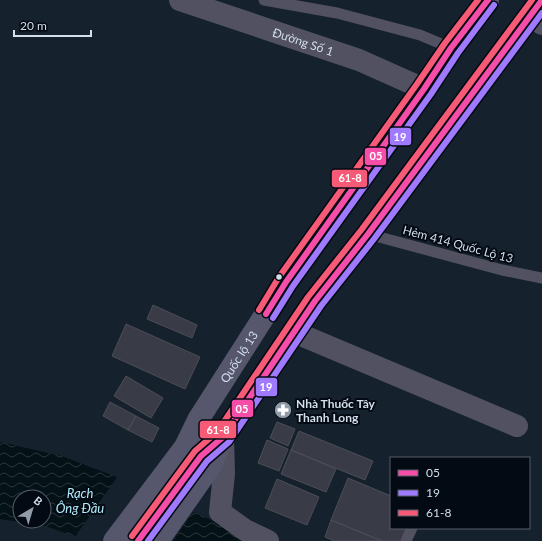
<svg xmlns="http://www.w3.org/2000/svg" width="542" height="541" viewBox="0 0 542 541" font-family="Lato,sans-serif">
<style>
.water{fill:url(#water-waves);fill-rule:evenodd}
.pier{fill:#15212c}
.building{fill:#393b46;stroke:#4c4d57}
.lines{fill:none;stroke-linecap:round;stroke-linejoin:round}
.lane{stroke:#525161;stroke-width:11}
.street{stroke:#525161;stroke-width:22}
.highway{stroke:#56566c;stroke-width:22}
.bus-1-casing{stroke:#040a13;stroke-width:9}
.bus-2-casing{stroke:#040a13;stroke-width:9}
.bus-3-casing{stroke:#040a13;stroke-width:9}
.bus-1{stroke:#f54da8;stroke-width:6}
.bus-2{stroke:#9f7aff;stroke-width:6}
.bus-3{stroke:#f75a77;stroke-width:6}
.bus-dot{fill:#d2dfed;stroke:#040a13;stroke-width:1.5}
.labels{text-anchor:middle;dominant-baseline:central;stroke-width:4;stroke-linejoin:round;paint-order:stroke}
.street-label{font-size:12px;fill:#d2dfed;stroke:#040a13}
.poi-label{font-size:12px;font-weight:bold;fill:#d2dfed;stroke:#040a13;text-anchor:start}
.water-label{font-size:13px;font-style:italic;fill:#b1ecfb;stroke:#040a13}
.line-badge{stroke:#040a13;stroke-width:1.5}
.badge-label{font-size:11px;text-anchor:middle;font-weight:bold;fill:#fff}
</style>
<defs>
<pattern id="water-waves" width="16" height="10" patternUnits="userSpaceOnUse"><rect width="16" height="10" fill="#041217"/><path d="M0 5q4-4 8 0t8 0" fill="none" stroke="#283439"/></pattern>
</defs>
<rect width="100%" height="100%" fill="#15212c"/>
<path class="water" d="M 0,442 L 62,456 L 114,476 L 258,541 L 87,541 L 45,526 L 0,519 ZM 20,497 L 44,497 L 44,521 L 20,521 Z"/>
<path class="pier" d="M 118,476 L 194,511 L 173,541 L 82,541 L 74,538 Z"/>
<path class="building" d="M 153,305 L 197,325 L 192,338 L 147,319 Z
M 126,324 L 200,357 L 185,389 L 112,356 Z
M 126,376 L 163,398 L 151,418 L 114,396 Z
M 110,402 L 136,416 L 128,430 L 103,416 Z
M 136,416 L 159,428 L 152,442 L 128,430 Z
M 277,422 L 295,429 L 288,446 L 270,438 Z
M 299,431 L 373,461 L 365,480 L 291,450 Z
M 267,440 L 288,449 L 279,471 L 258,463 Z
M 291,450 L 336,469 L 326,492 L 281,474 Z
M 348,478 L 391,496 L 391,528 L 413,528 L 407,541 L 382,541 L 331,520 Z
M 277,479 L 319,497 L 307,525 L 265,508 Z
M 331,520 L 382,541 L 334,541 L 325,537 Z"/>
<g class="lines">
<path class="lane" d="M 264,0 L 337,13 L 420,35 L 451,48
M 368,234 L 502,270 L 542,278
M 406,541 L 412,528"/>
<g class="street">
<path id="s1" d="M 180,0 L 359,60 L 424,89"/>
<path d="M 529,16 L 542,24"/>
<path d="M 294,332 L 517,426"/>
<path d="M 223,437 L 224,474 L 220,512 L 245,530 L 268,541"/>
</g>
<g class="highway">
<path id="s2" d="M 114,541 L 185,447 L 198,420 L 286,282 L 424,89 L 451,48 L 488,0"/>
<path d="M 138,541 L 195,463"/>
<path d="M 158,541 L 212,464 L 223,437 L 315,301 L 368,234 L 542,0"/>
</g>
<defs>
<path id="bus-1" d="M 266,314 L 286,282 L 424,89 L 451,48 L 488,0
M 138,541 L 201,456 L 223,437 L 315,301 L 368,234 L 542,0"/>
<path id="bus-2" d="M 273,318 L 293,286 L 431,94 L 458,53 L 494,5
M 148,541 L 207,461 L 229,442 L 321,306 L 374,239 L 542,13"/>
<path id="bus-3" d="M 259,310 L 279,277 L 417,84 L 445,43 L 478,0
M 132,536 L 195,451 L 217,432 L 308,297 L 362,229 L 532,0"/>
</defs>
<use href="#bus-1" class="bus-1-casing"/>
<use href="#bus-2" class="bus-2-casing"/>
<use href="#bus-3" class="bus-3-casing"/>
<use href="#bus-1" class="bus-1"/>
<use href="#bus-2" class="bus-2"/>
<use href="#bus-3" class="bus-3"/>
</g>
<defs>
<symbol id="pharmacy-disc" viewBox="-11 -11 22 22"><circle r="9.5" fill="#909ca9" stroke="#040a13"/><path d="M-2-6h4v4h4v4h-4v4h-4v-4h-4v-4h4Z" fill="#fff"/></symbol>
</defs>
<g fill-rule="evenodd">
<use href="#pharmacy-disc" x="273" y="400" width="20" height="20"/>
</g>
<circle class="bus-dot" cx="279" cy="277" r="3.5"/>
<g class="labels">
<g class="street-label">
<text stroke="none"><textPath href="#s1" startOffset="130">Đường Số 1</textPath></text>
<text transform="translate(458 244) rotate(15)">Hẻm 414 Quốc Lộ 13</text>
<text stroke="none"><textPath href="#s2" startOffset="223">Quốc lộ 13</textPath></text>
</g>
<g class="poi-label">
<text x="296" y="403">Nhà Thuốc Tây<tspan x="296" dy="14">Thanh Long</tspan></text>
</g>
<g class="water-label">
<text x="80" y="493">Rạch<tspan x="80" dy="15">Ông Đầu</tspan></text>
</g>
</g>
<g class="line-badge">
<rect x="389" y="127" width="23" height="19" rx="4" fill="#9f7aff"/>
<rect x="364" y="147" width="23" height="19" rx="4" fill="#f54da8"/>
<rect x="331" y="169" width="37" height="19" rx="4" fill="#f75a77"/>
<rect x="255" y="377" width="23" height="20" rx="4" fill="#9f7aff"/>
<rect x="231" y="399" width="23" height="19" rx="4" fill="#f54da8"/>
<rect x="199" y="420" width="38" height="19" rx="4" fill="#f75a77"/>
</g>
<g class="badge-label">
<text x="400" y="141">19</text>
<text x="376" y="160">05</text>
<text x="350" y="182">61-8</text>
<text x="266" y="391">19</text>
<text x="242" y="413">05</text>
<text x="218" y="434">61-8</text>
</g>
<rect x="390" y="457" width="140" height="72" fill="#040a13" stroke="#565f6a"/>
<rect x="398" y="470" width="20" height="6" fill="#f54da8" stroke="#565f6a"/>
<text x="426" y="477" font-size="12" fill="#d2dfed">05</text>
<rect x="398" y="490" width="20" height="6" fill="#9f7aff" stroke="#565f6a"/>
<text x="426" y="497" font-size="12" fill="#d2dfed">19</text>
<rect x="398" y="510" width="20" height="6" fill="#f75a77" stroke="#565f6a"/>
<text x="426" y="517" font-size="12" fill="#d2dfed">61-8</text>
<g transform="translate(32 509) rotate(38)"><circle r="19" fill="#040a13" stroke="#565f6a"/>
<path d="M0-3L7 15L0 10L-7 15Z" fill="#909ca9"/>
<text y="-6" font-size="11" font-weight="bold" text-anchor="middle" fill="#d2dfed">B</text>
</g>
<path d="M14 30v6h77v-6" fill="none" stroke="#d2dfed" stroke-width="2"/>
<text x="20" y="30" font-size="12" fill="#d2dfed" stroke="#040a13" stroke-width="3" paint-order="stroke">20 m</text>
</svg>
